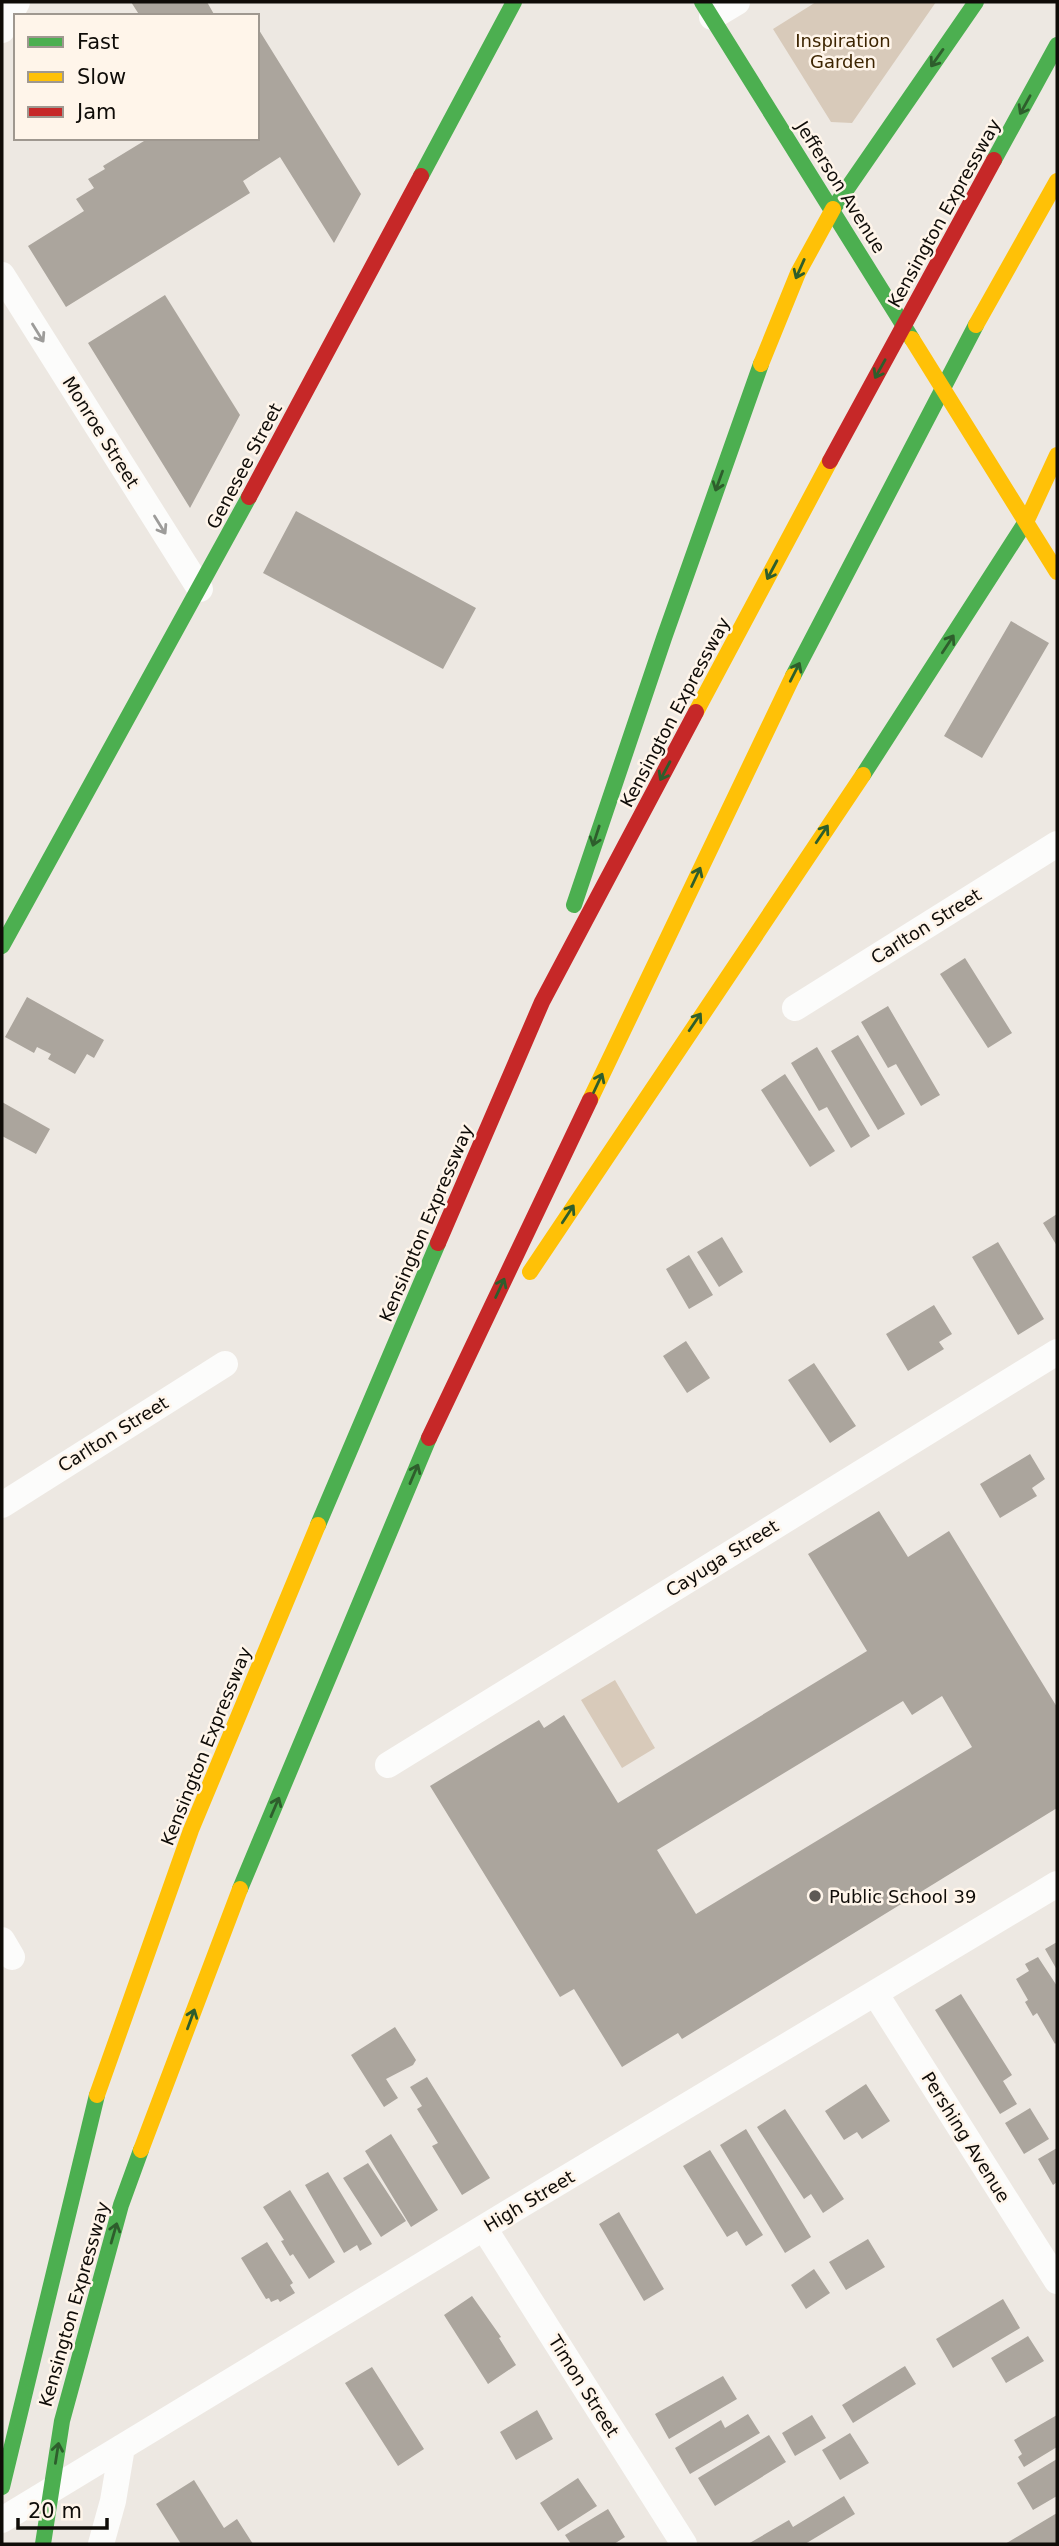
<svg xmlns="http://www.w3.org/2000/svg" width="1059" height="2546" viewBox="0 0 1059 2546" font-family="'DejaVu Sans',sans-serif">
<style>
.green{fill:#d8caba}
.building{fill:#aba59d;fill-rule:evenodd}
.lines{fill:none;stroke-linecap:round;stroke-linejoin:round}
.street{stroke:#fcfcfb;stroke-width:26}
.fast{stroke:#4caf50;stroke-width:16}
.slow{stroke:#ffc107;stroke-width:16}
.jam{stroke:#c62828;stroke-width:16}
.oneway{stroke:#2e5e2c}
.oneway2{stroke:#9d9c9a}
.poi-dot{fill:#5d5954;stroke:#fff5ea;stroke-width:2.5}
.labels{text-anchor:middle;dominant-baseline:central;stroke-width:5;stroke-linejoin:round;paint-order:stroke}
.park-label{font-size:18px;fill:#3c2400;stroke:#fff5ea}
.street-label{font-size:18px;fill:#0f0c08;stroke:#fff5ea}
.poi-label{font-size:18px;fill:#0f0c08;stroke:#fff5ea;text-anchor:start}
</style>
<rect width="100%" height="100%" fill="#ede8e2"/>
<path class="green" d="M 816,2 L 936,2 L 852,123 L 831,122 L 773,29 Z
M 615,1680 L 655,1748 L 622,1768 L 581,1700 Z"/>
<path class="building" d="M 131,2 L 207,2 L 215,16 L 140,16 Z
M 259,30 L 361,194 L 334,243 L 280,157 L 243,181 L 250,193 L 66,307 L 28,246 L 84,211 L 76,199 L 94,188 L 88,179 L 105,169 L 103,166 L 144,141 L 142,138 L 257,138 Z
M 165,295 L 240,415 L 190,508 L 88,343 Z
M 296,511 L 476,608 L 443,669 L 263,573 Z
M 1011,621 L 1049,643 L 982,758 L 944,736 Z
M 965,958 L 1012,1033 L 988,1048 L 940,974 Z
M 27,997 L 104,1040 L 94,1058 L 87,1054 L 75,1074 L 48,1059 L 51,1054 L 37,1047 L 34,1053 L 5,1037 Z
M 888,1006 L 940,1095 L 921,1106 L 896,1064 L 888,1068 L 861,1022 Z
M 858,1035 L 905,1114 L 878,1130 L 831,1051 Z
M 817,1047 L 870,1136 L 851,1148 L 827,1107 L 819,1111 L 791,1063 Z
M 785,1074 L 835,1151 L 810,1167 L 761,1090 Z
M 2,1102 L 50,1129 L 36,1154 L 2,1136 Z
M 1057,1214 L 1057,1246 L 1043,1223 Z
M 722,1237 L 743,1272 L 719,1287 L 697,1252 Z
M 998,1242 L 1044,1319 L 1018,1335 L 972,1257 Z
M 689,1255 L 713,1295 L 689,1309 L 666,1269 Z
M 934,1305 L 952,1334 L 939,1342 L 944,1349 L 908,1371 L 886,1334 Z
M 686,1341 L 710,1378 L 687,1393 L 663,1356 Z
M 814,1363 L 856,1426 L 830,1443 L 788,1380 Z
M 1030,1454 L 1045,1479 L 1032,1488 L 1037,1496 L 1000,1518 L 980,1484 Z
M 879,1511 L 908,1557 L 949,1531 L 1057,1707 L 1057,1808 L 682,2039 L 678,2033 L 622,2067 L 574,1989 L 560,1997 L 430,1786 L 539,1720 L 544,1728 L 564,1715 L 618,1803 L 867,1651 L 808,1554 ZM 942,1696 L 972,1747 L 696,1914 L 657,1850 L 903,1701 L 912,1715 Z
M 1057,1942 L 1057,1970 L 1045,1949 Z
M 1038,1957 L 1057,1986 L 1057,2042 L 1055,2044 L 1037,2013 L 1033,2016 L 1025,2002 L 1028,2000 L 1016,1979 L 1029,1971 L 1025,1964 Z
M 961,1994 L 1012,2075 L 1003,2081 L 1017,2104 L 1000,2114 L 935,2010 Z
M 395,2027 L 416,2060 L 413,2065 L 386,2079 L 398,2098 L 384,2107 L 351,2055 Z
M 427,2077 L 490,2178 L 462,2195 L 432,2146 L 438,2143 L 417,2109 L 422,2106 L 410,2087 Z
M 866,2084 L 890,2121 L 862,2139 L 857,2132 L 844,2140 L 825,2111 Z
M 1030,2108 L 1049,2139 L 1024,2154 L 1005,2123 Z
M 785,2109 L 844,2199 L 823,2213 L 811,2194 L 804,2199 L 757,2127 Z
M 746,2129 L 811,2237 L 785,2253 L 720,2145 Z
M 391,2134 L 438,2210 L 411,2227 L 365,2151 Z
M 1057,2148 L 1057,2182 L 1053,2185 L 1038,2159 Z
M 710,2150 L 763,2235 L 746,2246 L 737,2231 L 727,2237 L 683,2166 Z
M 368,2163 L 406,2221 L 381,2237 L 343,2178 Z
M 328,2172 L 372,2244 L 360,2251 L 357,2245 L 344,2253 L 305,2185 Z
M 290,2190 L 335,2262 L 309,2279 L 293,2254 L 290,2256 L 281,2241 L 284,2240 L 263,2207 Z
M 619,2212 L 664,2289 L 644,2301 L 599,2224 Z
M 868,2239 L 885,2267 L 846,2290 L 829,2262 Z
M 267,2242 L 293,2283 L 290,2285 L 295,2293 L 280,2302 L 278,2299 L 271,2302 L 269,2298 L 266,2299 L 241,2258 Z
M 814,2269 L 830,2293 L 806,2309 L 791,2285 Z
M 472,2296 L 501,2337 L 499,2338 L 516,2365 L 488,2384 L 444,2315 Z
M 1003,2299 L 1020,2328 L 953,2368 L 936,2339 Z
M 1028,2336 L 1044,2361 L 1006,2383 L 991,2358 Z
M 905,2366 L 916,2384 L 853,2423 L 842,2405 Z
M 372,2367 L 424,2449 L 398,2466 L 345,2383 Z
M 723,2376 L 737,2399 L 669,2439 L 655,2414 Z
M 537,2410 L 553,2439 L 516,2460 L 500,2432 Z
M 748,2414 L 760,2433 L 690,2474 L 675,2448 L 721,2420 L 725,2428 Z
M 812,2415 L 826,2438 L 795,2456 L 782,2433 Z
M 1057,2415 L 1057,2447 L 1024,2467 L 1018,2457 L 1022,2454 L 1014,2440 Z
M 850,2433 L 869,2463 L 840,2480 L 822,2450 Z
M 769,2435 L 786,2462 L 715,2506 L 698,2478 Z
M 1057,2459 L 1057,2496 L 1033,2510 L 1017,2483 Z
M 578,2478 L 597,2506 L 558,2531 L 540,2503 Z
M 194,2480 L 224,2528 L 237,2519 L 253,2544 L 181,2544 L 156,2504 Z
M 844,2496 L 855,2514 L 805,2544 L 748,2544 L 789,2520 L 793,2527 Z
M 608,2509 L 625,2537 L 614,2544 L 571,2544 L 565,2535 Z
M 1057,2513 L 1057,2542 L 1054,2544 L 1005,2544 Z"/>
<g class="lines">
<path class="street" d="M 712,17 L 737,2
M 2,30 L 17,2
M 2,275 L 200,589
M 795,1008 L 1057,844
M 2,1505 L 225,1364
M 388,1765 L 1057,1352
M 2,1940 L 12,1957
M 875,1993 L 1057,2281
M 484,2228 L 684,2544
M 2,2520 L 521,2205 L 1057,1884
M 101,2544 L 113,2501 L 122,2447"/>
<path class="fast" d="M 702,2 L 912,339
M 994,160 L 1057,45
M 421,176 L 514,2
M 833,209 L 976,2
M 793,676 L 976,325
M 863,775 L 1027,520
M 574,905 L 664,638 L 761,364
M 2,946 L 249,497
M 318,1525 L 438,1243
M 240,1889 L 429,1438
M 2,2487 L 97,2095
M 43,2544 L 62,2421 L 121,2205 L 141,2150"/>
<path class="slow" d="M 976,325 L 1057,181
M 912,339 L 1057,572
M 761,364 L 798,273 L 833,209
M 1027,520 L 1057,455
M 696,712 L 830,461
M 590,1100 L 793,676
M 530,1272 L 863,775
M 97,2095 L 191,1830 L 318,1525
M 141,2150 L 240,1889"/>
<path class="jam" d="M 830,461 L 994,160
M 249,497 L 421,176
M 438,1243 L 542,1002 L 696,712
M 429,1438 L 590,1100"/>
</g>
<defs><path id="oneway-shaft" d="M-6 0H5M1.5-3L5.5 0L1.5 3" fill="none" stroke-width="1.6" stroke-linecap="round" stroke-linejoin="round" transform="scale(1.75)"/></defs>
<g class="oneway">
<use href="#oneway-shaft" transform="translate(937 58) rotate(125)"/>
<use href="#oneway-shaft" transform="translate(1025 105) rotate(119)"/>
<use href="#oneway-shaft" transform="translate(800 269) rotate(114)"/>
<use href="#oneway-shaft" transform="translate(880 369) rotate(119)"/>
<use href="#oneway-shaft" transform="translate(719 481) rotate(110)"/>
<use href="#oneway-shaft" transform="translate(772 570) rotate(118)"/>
<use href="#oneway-shaft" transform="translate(948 644) rotate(-57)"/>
<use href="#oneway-shaft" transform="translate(795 672) rotate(-63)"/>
<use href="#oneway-shaft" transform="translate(665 771) rotate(118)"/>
<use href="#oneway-shaft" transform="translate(822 834) rotate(-56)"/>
<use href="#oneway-shaft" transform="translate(596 836) rotate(108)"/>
<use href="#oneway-shaft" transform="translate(696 877) rotate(-65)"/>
<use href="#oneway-shaft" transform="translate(695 1022) rotate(-56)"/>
<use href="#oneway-shaft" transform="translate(598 1083) rotate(-65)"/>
<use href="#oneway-shaft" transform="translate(568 1214) rotate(-57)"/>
<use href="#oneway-shaft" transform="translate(500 1288) rotate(-65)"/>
<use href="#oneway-shaft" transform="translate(414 1474) rotate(-67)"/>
<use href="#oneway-shaft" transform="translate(275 1807) rotate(-67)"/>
<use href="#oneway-shaft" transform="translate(191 2019) rotate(-70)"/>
<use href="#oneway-shaft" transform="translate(114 2233) rotate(-74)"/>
<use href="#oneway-shaft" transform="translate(57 2453) rotate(-81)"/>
</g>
<g class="oneway2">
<use href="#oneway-shaft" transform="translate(38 333) rotate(58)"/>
<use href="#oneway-shaft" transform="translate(160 525) rotate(58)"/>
</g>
<circle class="poi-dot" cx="815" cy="1896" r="7"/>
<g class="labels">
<g class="park-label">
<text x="843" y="40">Inspiration<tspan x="843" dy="21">Garden</tspan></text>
</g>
<g class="street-label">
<text transform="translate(841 187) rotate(58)">Jefferson Avenue</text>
<text transform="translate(944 213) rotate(-61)">Kensington Expressway</text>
<text transform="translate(101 432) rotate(58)">Monroe Street</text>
<text transform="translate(244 466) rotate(-62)">Genesee Street</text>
<text transform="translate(675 712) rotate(-62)">Kensington Expressway</text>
<text transform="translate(926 926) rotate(-32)">Carlton Street</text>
<text transform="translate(426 1223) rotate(-67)">Kensington Expressway</text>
<text transform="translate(113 1434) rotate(-32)">Carlton Street</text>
<text transform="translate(722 1558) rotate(-32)">Cayuga Street</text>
<text transform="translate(206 1746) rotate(-68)">Kensington Expressway</text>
<text transform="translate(966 2137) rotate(58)">Pershing Avenue</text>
<text transform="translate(529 2201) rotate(-31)">High Street</text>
<text transform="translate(74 2304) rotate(-74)">Kensington Expressway</text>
<text transform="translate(584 2386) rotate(58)">Timon Street</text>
</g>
<g class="poi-label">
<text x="829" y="1896">Public School 39</text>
</g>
</g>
<rect width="1059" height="2546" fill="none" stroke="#0f0c08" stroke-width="7"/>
<rect x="14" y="14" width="245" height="126" fill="#fff5ea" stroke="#9f9890" stroke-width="2"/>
<rect x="28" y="37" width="35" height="10" fill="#4caf50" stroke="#9f9890" stroke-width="2"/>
<text x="77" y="49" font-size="21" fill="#0f0c08">Fast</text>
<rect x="28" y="72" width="35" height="10" fill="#ffc107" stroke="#9f9890" stroke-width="2"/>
<text x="77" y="84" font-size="21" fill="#0f0c08">Slow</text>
<rect x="28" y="107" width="35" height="10" fill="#c62828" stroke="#9f9890" stroke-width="2"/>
<text x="77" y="119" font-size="21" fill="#0f0c08">Jam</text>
<path d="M18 2518v10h89v-10" fill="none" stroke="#0f0c08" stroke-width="3.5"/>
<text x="28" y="2518" font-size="21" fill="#0f0c08" stroke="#fff5ea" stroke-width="5" paint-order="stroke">20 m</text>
</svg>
